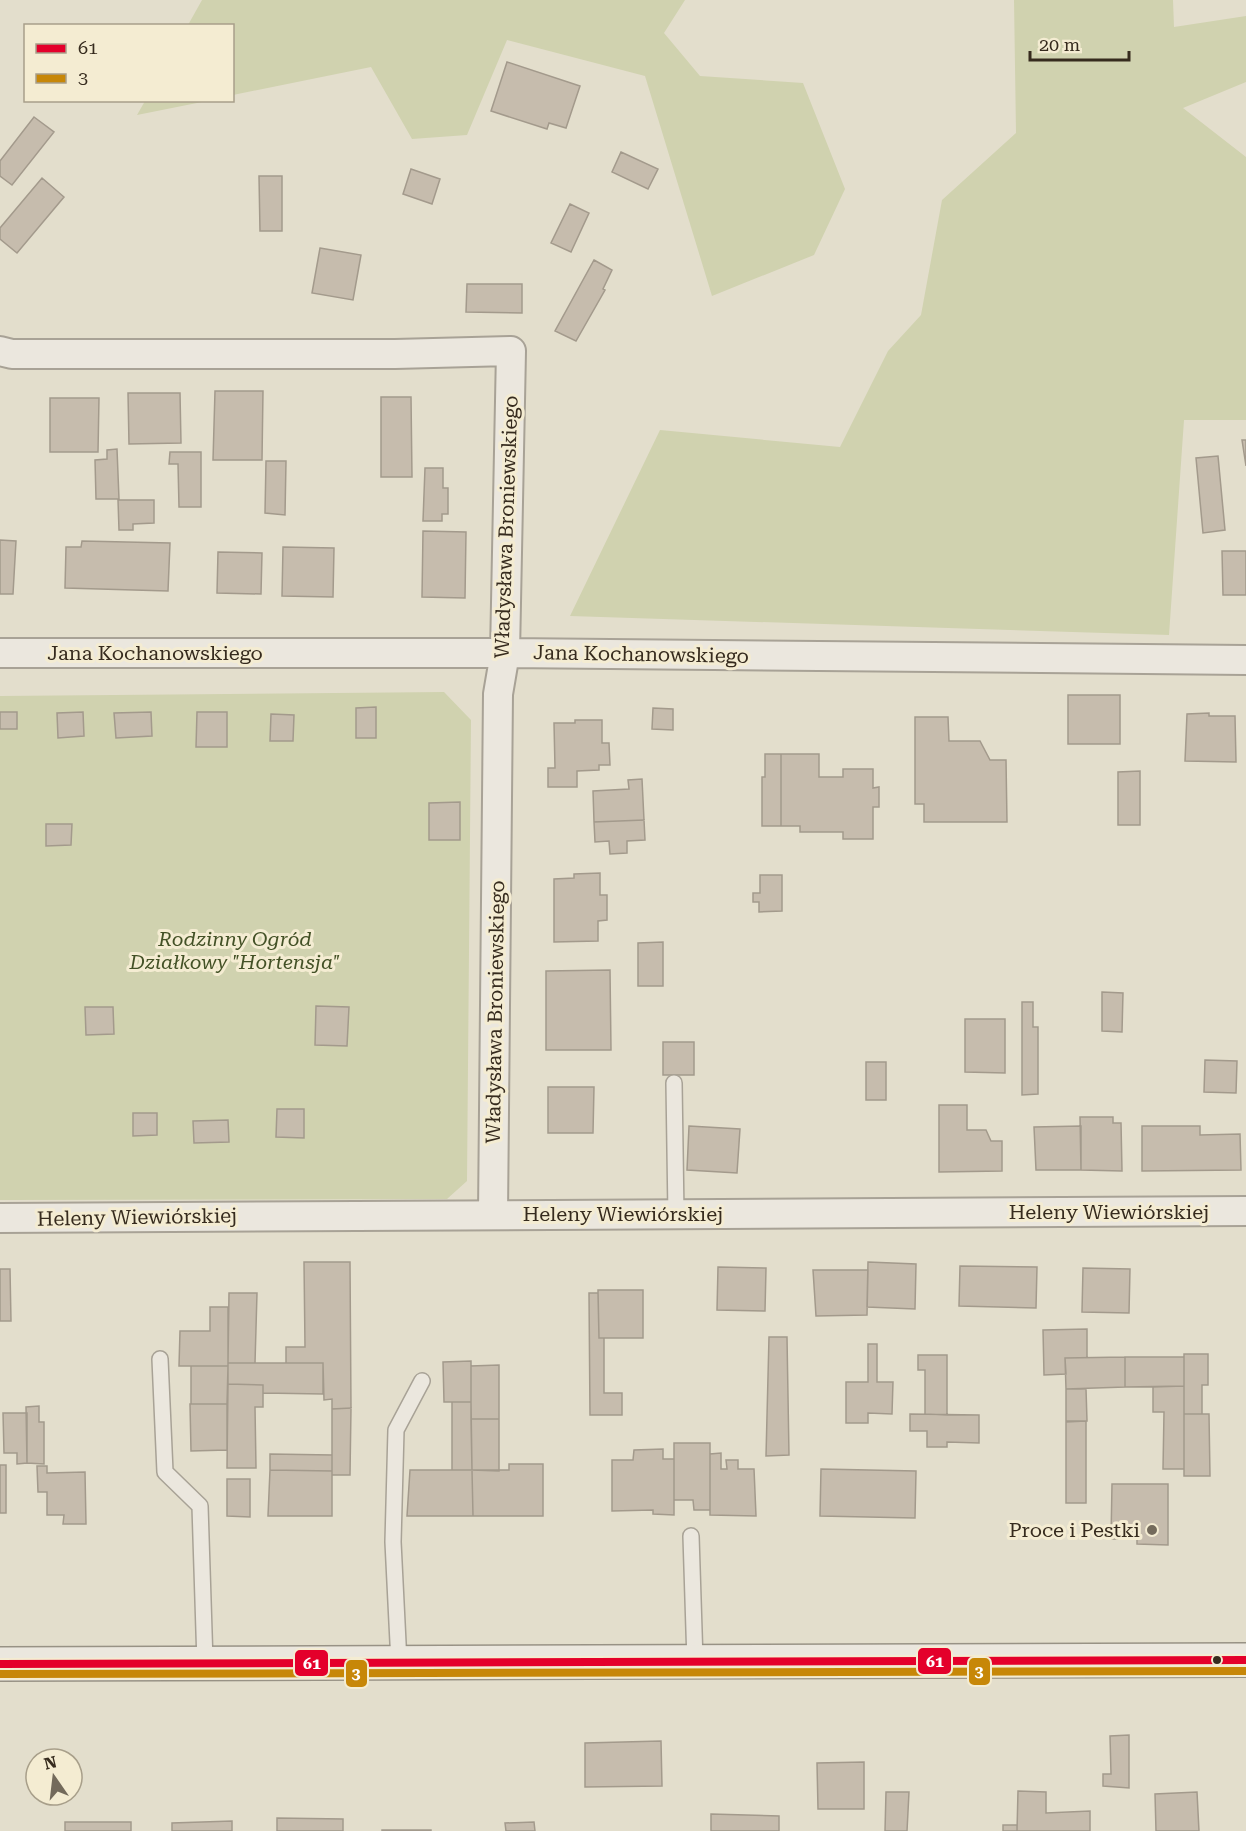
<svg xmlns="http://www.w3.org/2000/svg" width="1246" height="1831" viewBox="0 0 1246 1831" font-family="'Roboto Serif',serif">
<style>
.green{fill:#d0d2af}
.building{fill:#c6bcad;stroke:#a39a8c;stroke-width:1.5}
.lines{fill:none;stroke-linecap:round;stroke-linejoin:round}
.lane-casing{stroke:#a8a296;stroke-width:18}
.street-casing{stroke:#a8a296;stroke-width:32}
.secondary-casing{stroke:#989285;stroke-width:36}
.lane{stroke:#ebe7de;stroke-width:15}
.street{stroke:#ebe7de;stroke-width:28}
.secondary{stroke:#ebe7de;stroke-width:33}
.bus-1-casing{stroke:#f4ecd2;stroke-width:12}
.bus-2-casing{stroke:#f4ecd2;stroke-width:12}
.bus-1{stroke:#e4002b;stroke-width:8}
.bus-2{stroke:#c78708;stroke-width:8}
.poi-dot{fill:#736a5b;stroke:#f4ecd2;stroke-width:2}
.bus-dot{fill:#362b1e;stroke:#f4ecd2;stroke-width:2}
.labels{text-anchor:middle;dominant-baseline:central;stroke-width:6;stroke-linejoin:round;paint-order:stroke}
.street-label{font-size:20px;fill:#362b1e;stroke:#f4ecd2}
.park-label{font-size:20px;font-style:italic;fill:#435126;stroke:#f4ecd2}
.poi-label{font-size:20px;fill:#362b1e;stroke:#f4ecd2;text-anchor:end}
.line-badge{stroke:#f4ecd2;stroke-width:2}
.badge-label{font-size:16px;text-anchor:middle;font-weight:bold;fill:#fff}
</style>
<rect width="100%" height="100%" fill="#e3decc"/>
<path class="green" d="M 202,0 L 685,0 L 664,33 L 700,76 L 803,83 L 845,189 L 814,255 L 712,296 L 645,76 L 507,40 L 467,135 L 412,139 L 371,67 L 233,95 L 232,26 L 188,25 Z
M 1014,0 L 1173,0 L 1174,27 L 1246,16 L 1246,82 L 1183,108 L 1246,157 L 1246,420 L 1184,420 L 1169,635 L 570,616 L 660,430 L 840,447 L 888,351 L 921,315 L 942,200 L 1016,133 Z
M 145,101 L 145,100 L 207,101 L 137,115 Z
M 444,692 L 471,720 L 467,1181 L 447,1199 L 0,1200 L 0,696 Z"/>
<path class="building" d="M 507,62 L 580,86 L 566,128 L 549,123 L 547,129 L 491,111 Z
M 34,117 L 54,132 L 12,185 L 0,176 L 0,161 Z
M 621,152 L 658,169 L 648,189 L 612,172 Z
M 411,169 L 440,179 L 432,204 L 403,194 Z
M 259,176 L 282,176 L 282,231 L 260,231 Z
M 42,178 L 64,197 L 17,253 L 0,239 L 0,228 Z
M 570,204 L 589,213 L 571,252 L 551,243 Z
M 320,248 L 361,255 L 353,300 L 312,293 Z
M 594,260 L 612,270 L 603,289 L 605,290 L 576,341 L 555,331 Z
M 467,284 L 522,284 L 522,313 L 466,312 Z
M 215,391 L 263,391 L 262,460 L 213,460 Z
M 128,393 L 180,393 L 181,443 L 129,444 Z
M 381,397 L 411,397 L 412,477 L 381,477 Z
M 50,398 L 99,398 L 98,452 L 50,452 Z
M 1242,440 L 1246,440 L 1246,466 Z
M 117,449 L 119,499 L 96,499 L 95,460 L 107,459 L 107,450 Z
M 170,452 L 201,452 L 201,507 L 179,507 L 178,464 L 169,464 Z
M 1218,456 L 1225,530 L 1203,533 L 1196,458 Z
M 266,461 L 286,461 L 285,515 L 265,513 Z
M 425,468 L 443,468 L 443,488 L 448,488 L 448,514 L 442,514 L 442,521 L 423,521 Z
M 118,500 L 154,500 L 154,523 L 133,524 L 133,530 L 119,530 Z
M 423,531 L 466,532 L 465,598 L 422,597 Z
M 0,540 L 16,541 L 13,594 L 0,594 Z
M 82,541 L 170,543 L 168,591 L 65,588 L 66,547 L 81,547 Z
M 283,547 L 334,548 L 333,597 L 282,596 Z
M 1222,551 L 1246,551 L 1246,595 L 1223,595 Z
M 218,552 L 262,553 L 261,594 L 217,593 Z
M 1068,695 L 1120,695 L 1120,744 L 1068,744 Z
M 376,707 L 376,738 L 356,738 L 356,708 Z
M 653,708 L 673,709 L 673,730 L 652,729 Z
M 0,712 L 17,712 L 17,729 L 0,729 Z
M 83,712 L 84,736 L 58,738 L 57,713 Z
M 151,712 L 152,736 L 116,738 L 114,713 Z
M 197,712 L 227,712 L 227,747 L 196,747 Z
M 1209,713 L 1209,716 L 1235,716 L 1236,762 L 1185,761 L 1187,714 Z
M 271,714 L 294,715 L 293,741 L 270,741 Z
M 915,717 L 948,717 L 949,741 L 980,741 L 990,760 L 1006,760 L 1007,822 L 924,822 L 924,804 L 915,804 Z
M 575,720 L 602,720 L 602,743 L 609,743 L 610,765 L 599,765 L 599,770 L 577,771 L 577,787 L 548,787 L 548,768 L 555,768 L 554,723 L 575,723 Z
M 765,754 L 781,754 L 781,826 L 762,826 L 762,777 L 765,777 Z
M 781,754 L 819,754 L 819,777 L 843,777 L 843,769 L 873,769 L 873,788 L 879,787 L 879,807 L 873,807 L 873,839 L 843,839 L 843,832 L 800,832 L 800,826 L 781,826 Z
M 1140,771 L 1140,825 L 1118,825 L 1118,772 Z
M 642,779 L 644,820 L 594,822 L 593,791 L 629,789 L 628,780 Z
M 460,802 L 460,840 L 429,840 L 429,803 Z
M 644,820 L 645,840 L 627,841 L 627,853 L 610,854 L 609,841 L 595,842 L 594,822 Z
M 46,824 L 72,824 L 71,845 L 46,846 Z
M 600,873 L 600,895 L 607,895 L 607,920 L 598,921 L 598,941 L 554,942 L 554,879 L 574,878 L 574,874 Z
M 760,875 L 782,875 L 782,911 L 759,912 L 759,902 L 753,902 L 753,893 L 760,893 Z
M 663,942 L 663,986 L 638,986 L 638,943 Z
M 610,970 L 611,1050 L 546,1050 L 546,971 Z
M 1102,992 L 1123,993 L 1122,1032 L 1102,1031 Z
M 1022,1002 L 1033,1002 L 1033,1027 L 1038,1027 L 1038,1094 L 1022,1095 Z
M 316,1006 L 349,1007 L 347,1046 L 315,1045 Z
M 85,1007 L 113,1007 L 114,1034 L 86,1035 Z
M 965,1019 L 1005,1019 L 1005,1073 L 965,1072 Z
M 663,1042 L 694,1042 L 694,1075 L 663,1075 Z
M 1205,1060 L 1237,1061 L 1236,1093 L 1204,1092 Z
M 866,1062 L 886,1062 L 886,1100 L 866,1100 Z
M 548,1087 L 594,1087 L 593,1133 L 548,1133 Z
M 939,1105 L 967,1105 L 967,1130 L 986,1130 L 991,1141 L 1002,1141 L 1002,1171 L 939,1172 Z
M 277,1109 L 304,1109 L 304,1138 L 276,1137 Z
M 133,1113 L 157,1113 L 157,1135 L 133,1136 Z
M 1080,1117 L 1113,1117 L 1113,1123 L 1121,1123 L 1122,1171 L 1081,1170 Z
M 228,1120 L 229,1142 L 194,1143 L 193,1121 Z
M 689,1126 L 740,1129 L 737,1173 L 687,1170 Z
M 1081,1126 L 1081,1170 L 1036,1170 L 1034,1127 Z
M 1142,1126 L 1200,1126 L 1200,1135 L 1240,1134 L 1241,1170 L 1142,1171 Z
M 304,1262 L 350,1262 L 351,1408 L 332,1409 L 332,1399 L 324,1400 L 323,1363 L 286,1363 L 286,1347 L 305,1347 Z
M 868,1262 L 916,1264 L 915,1309 L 867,1307 Z
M 960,1266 L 1037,1267 L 1036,1308 L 959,1306 Z
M 718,1267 L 766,1268 L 765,1311 L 717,1310 Z
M 1083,1268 L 1130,1269 L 1129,1313 L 1082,1312 Z
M 0,1269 L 10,1269 L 11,1321 L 0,1321 Z
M 813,1270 L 868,1270 L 867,1315 L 816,1316 Z
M 598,1290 L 643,1290 L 643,1338 L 599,1338 Z
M 229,1293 L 257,1293 L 255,1363 L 228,1363 Z
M 589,1293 L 598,1293 L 599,1338 L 604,1338 L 604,1393 L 622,1393 L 622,1415 L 590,1415 Z
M 210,1307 L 228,1307 L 228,1366 L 179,1366 L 180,1331 L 210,1331 Z
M 1087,1329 L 1087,1358 L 1065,1358 L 1066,1374 L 1044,1375 L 1043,1330 Z
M 769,1337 L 787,1337 L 789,1455 L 766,1456 Z
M 868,1344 L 877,1344 L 877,1382 L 893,1382 L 892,1414 L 868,1413 L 868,1423 L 846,1423 L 846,1382 L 868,1382 Z
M 1184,1354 L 1208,1354 L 1208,1385 L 1202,1385 L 1202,1414 L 1184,1414 Z
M 918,1355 L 947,1355 L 947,1415 L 925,1414 L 925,1370 L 918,1370 Z
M 1125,1357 L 1184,1357 L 1184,1386 L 1125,1387 Z
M 1125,1357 L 1125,1387 L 1066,1389 L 1065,1358 Z
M 471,1361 L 471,1402 L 444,1402 L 443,1362 Z
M 228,1363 L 323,1363 L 323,1394 L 263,1393 L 263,1385 L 228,1384 Z
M 499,1365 L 499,1419 L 471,1419 L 471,1366 Z
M 191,1366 L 228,1366 L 227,1404 L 191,1404 Z
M 228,1384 L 263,1385 L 263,1407 L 255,1407 L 256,1468 L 227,1468 Z
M 1184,1386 L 1184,1469 L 1163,1469 L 1164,1412 L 1153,1412 L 1153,1387 Z
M 1066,1389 L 1086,1389 L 1087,1421 L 1066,1421 Z
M 452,1402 L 471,1402 L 472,1470 L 452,1470 Z
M 190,1404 L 227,1404 L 227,1450 L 191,1451 Z
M 39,1406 L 39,1422 L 44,1422 L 44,1464 L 27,1463 L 26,1407 Z
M 351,1408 L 350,1475 L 332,1475 L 332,1409 Z
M 3,1413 L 27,1413 L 27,1463 L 17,1464 L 17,1453 L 4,1453 Z
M 910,1414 L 979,1415 L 979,1443 L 947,1442 L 947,1447 L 927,1447 L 927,1431 L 910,1431 Z
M 1184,1414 L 1209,1414 L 1210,1476 L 1184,1476 Z
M 471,1419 L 499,1419 L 499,1471 L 472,1470 Z
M 1086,1421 L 1086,1503 L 1066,1503 L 1066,1422 Z
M 674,1443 L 710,1443 L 710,1510 L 694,1510 L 693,1500 L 674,1500 Z
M 663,1449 L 663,1459 L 674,1459 L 674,1515 L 653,1514 L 653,1510 L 612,1511 L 612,1460 L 633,1460 L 634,1450 Z
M 721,1453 L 721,1469 L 727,1469 L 726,1460 L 738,1460 L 738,1469 L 754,1469 L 756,1516 L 710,1515 L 710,1454 Z
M 270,1454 L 332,1455 L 332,1471 L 270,1470 Z
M 509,1464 L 543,1464 L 543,1516 L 473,1516 L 472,1470 L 509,1470 Z
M 0,1465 L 6,1465 L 6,1513 L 0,1513 Z
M 37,1466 L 47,1466 L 47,1473 L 85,1472 L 86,1524 L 63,1524 L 64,1515 L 47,1515 L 47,1492 L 38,1492 Z
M 821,1469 L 916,1471 L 915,1518 L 820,1516 Z
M 270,1470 L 332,1471 L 332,1516 L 268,1516 Z
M 410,1470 L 472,1470 L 473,1516 L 407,1516 Z
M 227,1479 L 250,1479 L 250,1517 L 227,1516 Z
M 1112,1484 L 1168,1484 L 1168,1545 L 1137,1544 L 1137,1539 L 1111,1539 Z
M 1129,1735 L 1129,1788 L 1103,1786 L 1103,1774 L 1111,1774 L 1110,1736 Z
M 661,1741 L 662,1786 L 585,1787 L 585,1743 Z
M 864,1762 L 864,1809 L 818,1809 L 817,1763 Z
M 1018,1791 L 1046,1792 L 1046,1813 L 1090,1811 L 1090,1831 L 1017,1831 Z
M 886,1792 L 909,1792 L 907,1831 L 885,1831 Z
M 1197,1792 L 1199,1831 L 1156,1831 L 1155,1794 Z
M 711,1814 L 779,1816 L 779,1831 L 711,1831 Z
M 277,1818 L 343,1819 L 343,1831 L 277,1831 Z
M 232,1821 L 232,1831 L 172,1831 L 172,1823 Z
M 65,1822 L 131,1822 L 131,1831 L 65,1831 Z
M 534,1822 L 535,1831 L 506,1831 L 505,1823 Z
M 1003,1825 L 1017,1825 L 1017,1831 L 1003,1831 Z
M 382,1830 L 431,1830 L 431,1831 L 382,1831 Z"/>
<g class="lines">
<defs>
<path id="lane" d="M 674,1083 L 676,1215
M 160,1359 L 165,1472 L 200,1506 L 205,1663
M 691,1536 L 695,1662
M 399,1663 L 393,1542 L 396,1430 L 422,1381"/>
<path id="street" d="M 0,351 L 12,354 L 395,354 L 511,351 L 505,653 L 498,694 L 493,1214
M 0,653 L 505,653 L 1246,660
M 0,1218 L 1246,1211"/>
<path id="secondary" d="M 0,1664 L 1246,1660"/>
</defs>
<use href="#lane" class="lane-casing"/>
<use href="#street" class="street-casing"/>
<use href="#secondary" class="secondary-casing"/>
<use href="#lane" class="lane"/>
<use href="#street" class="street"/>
<use href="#secondary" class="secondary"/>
<defs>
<path id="bus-1" d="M 0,1664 L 1246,1660"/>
<path id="bus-2" d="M 0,1674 L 1246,1671"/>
</defs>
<use href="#bus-1" class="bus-1-casing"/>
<use href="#bus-2" class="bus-2-casing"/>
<use href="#bus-1" class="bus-1"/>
<use href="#bus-2" class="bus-2"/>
</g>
<circle class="poi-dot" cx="1152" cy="1530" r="6"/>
<circle class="bus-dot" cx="1217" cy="1660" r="5"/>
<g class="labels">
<g class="street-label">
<text transform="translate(506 527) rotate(-88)">Władysława Broniewskiego</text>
<text x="155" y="653">Jana Kochanowskiego</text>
<text transform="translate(641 654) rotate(1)">Jana Kochanowskiego</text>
<text transform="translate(495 1012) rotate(-89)">Władysława Broniewskiego</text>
<text x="1109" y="1212">Heleny Wiewiórskiej</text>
<text x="623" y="1214">Heleny Wiewiórskiej</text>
<text transform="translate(137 1217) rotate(-1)">Heleny Wiewiórskiej</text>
</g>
<g class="park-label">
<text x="235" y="939">Rodzinny Ogród<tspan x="235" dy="23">Działkowy "Hortensja"</tspan></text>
</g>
<g class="poi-label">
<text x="1140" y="1530">Proce i Pestki</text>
</g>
</g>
<g class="line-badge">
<rect x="917" y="1647" width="35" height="28" rx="6" fill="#e4002b"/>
<rect x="294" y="1649" width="35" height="28" rx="6" fill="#e4002b"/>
<rect x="968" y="1657" width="23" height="29" rx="6" fill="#c78708"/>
<rect x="345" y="1659" width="23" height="29" rx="6" fill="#c78708"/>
</g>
<g class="badge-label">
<text x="935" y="1667">61</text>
<text x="312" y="1669">61</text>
<text x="979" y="1677">3</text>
<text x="356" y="1679">3</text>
</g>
<rect x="24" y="24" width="210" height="78" fill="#f4ecd2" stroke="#a89f8a" stroke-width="1.5"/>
<rect x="36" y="44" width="30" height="9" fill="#e4002b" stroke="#a89f8a" stroke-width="1.5"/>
<text x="78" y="54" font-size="18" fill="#362b1e">61</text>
<rect x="36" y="74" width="30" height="9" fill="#c78708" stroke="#a89f8a" stroke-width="1.5"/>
<text x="78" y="84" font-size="18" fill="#362b1e">3</text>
<g transform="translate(54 1777) rotate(346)"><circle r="28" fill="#f4ecd2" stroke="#a89f8a" stroke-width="1.5"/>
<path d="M0-4.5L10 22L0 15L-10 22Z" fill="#736a5b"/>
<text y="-9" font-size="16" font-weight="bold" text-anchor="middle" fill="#362b1e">N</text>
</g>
<path d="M1030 51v9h99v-9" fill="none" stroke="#362b1e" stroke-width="3"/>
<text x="1039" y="51" font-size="18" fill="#362b1e" stroke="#f4ecd2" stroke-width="4.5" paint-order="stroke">20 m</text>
</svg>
